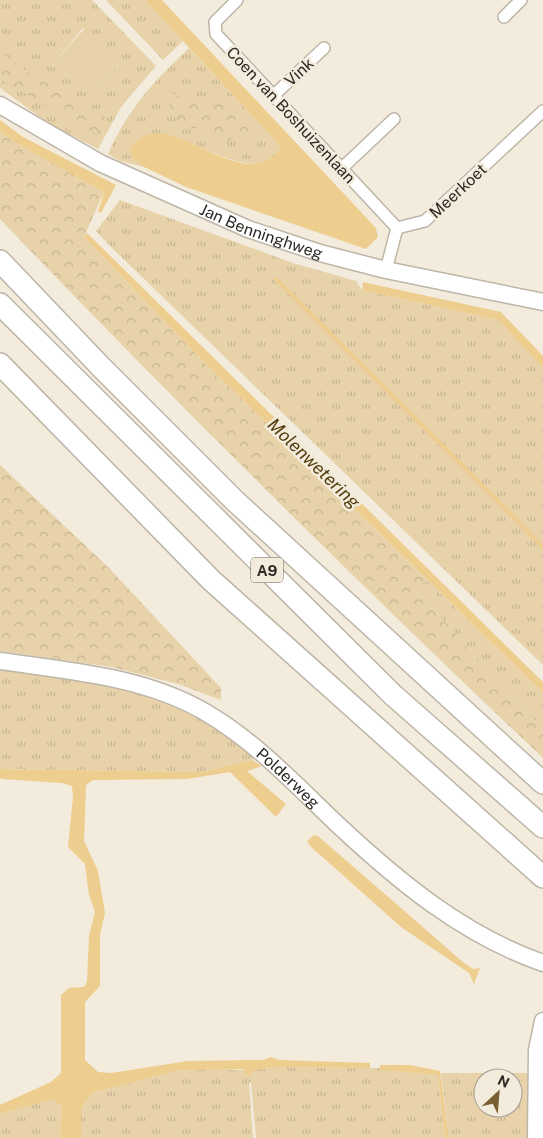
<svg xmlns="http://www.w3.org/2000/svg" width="543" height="1138" viewBox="0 0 543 1138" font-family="'Public Sans',sans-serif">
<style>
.grass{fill:url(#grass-tufts);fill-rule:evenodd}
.forest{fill:url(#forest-crowns)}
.garden{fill:#e7d2a9}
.water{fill:#eece8f}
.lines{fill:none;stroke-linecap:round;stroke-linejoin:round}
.stream{stroke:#eece8f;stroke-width:4}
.street-casing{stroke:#bdb6a8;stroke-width:14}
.secondary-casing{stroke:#bdb6a8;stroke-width:19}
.highway-casing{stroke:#bdb6a8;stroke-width:24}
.street{stroke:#fff;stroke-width:11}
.secondary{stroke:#fff;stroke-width:16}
.highway{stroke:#fff;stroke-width:21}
.labels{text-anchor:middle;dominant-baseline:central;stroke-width:5;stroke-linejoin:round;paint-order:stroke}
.shield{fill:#f3ebdc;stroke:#68645c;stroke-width:1}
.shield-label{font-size:15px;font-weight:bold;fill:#2d2a25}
.street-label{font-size:16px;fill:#2d2a25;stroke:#f3ebdc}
.water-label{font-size:18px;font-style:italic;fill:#56400f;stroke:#f3ebdc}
</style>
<defs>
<pattern id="grass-tufts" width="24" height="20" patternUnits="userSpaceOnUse" patternTransform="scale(1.25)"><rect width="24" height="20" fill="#e7d2a9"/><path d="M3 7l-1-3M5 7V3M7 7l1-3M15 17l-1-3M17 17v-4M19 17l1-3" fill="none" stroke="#c6b491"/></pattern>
<pattern id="forest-crowns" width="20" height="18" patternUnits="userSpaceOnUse" patternTransform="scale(1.25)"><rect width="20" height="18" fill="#e7d2a9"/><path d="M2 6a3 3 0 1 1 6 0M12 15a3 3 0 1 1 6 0" fill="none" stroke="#c6b491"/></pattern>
</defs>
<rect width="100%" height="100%" fill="#f3ebdc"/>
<path class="grass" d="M 0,0 L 92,0 L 156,66 L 121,107 L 98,149 L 48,123 L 0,88 ZM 83,28 L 119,64 L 96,91 L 52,65 Z
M 106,0 L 145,0 L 183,41 L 163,60 Z
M 189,48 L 281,147 C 249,196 183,117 138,139 L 133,159 L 144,167 L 120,161 L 108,154 C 128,109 154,81 189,48 Z
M 120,200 L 293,263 L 356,281 L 362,290 L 498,320 L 543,368 L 543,665 L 108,244 L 96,231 Z
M 427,580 L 543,693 L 543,730 L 415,589 Z
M 0,666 L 125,687 L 186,709 L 256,755 L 252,760 L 201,772 L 0,769 Z
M 272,1067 L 379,1068 L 379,1070 L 438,1075 L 445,1138 L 256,1138 L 251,1083 L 249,1082 L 253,1138 L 81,1138 L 81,1109 L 92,1093 C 120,1086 149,1075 177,1070 C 209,1065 242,1074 272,1067 Z
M 441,1073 L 532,1073 L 531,1138 L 449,1138 ZM 483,1078 L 513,1078 L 513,1108 L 483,1108 Z
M 53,1099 L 62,1107 L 60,1138 L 0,1138 L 0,1114 Z"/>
<path class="forest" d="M 0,52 L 30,74 L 107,118 L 96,134 L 1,80 Z
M 160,87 L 210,111 L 216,99 L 253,134 L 252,147 L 236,136 L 224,144 L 205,128 L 182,129 Z
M 0,131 L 104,192 L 84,237 L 201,359 L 427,580 L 416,590 L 543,730 L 543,758 C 358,583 176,403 0,219 Z
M 0,465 L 109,568 L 221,688 L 221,700 L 178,684 L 112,667 L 0,651 Z"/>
<path class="garden" d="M 85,28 L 119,64 L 96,91 L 52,65 Z"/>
<path class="water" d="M 145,0 L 162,0 L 376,228 L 378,237 L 366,249 L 186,187 L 144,167 L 133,159 L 130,149 C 164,95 243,203 281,147 Z
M 0,120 L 23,137 L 116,185 L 101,213 L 98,212 L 104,192 L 13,141 L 0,131 Z
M 87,233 L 543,682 L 543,693 L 201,359 L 84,237 Z
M 363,282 L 501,312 L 543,356 L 543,368 L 498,320 L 362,290 Z
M 252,760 L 262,766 L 247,771 L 286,804 L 276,817 L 230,772 L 187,779 L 93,780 L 86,785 L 84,841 L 98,871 L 105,913 L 100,934 L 100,986 L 85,1002 L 85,1060 L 98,1072 L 111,1073 L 188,1061 L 264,1060 L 271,1057 L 280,1060 L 370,1063 L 370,1068 L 272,1067 L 252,1071 L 252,1074 L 248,1076 L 244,1069 L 178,1070 L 92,1093 L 81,1109 L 81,1138 L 60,1138 L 62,1107 L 53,1099 L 0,1114 L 0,1105 L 51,1082 L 61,1073 L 61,995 L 69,988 L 84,987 L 87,981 L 89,935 L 95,912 L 89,895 L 85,864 L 68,847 L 73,797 L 72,786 L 62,783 L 2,779 L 0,778 L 0,769 L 201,772 Z
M 314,835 L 318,836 L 463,962 L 473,969 L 480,968 L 474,984 L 469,973 L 401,927 L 310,846 L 307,841 Z
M 380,1065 L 410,1065 L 440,1071 L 449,1138 L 445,1138 L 438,1075 L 379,1070 Z"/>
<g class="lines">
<path class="stream" d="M 276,279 L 543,547"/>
<defs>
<path id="street" d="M 237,0 L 215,22 L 216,34 L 397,228
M 504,17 L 521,0
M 273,96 L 324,48
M 341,169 L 394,119
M 397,228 L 425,221 L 543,111
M 386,270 L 397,228"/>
<g id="secondary">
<path id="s1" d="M 0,105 L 100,163 L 248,229 L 320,253 L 386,270 L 543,302"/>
<path id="s2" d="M 0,661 C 69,671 143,676 205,712 C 255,741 295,784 337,824 C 399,882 463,935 543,963"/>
<path d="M 536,1138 L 537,1050 L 543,1021"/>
</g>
<path id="highway" d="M 0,261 L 102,368 L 234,500 L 543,783
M 0,304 L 393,695 L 543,827
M 0,364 L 211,580 L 543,877"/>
</defs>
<use href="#street" class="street-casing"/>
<use href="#secondary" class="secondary-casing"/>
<use href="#highway" class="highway-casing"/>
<use href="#street" class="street"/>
<use href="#secondary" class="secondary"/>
<use href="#highway" class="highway"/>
</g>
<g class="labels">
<rect class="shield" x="251" y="557.5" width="32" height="25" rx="4"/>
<g class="shield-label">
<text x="267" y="570">A9</text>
</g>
<g class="street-label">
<text transform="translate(299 72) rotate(-43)">Vink</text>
<text transform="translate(291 115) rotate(47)">Coen van Boshuizenlaan</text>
<text transform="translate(458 191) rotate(-43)">Meerkoet</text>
<text stroke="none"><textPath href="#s1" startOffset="291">Jan Benninghweg</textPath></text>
<text stroke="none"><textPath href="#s2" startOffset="319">Polderweg</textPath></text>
</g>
<g class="water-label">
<text transform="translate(314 463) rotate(44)">Molenwetering</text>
</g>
</g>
<g transform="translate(498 1093) rotate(26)"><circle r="24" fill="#f3ebdc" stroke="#a49e93"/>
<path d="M0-4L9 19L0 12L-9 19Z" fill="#775f30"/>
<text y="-8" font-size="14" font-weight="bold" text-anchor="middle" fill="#2d2a25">N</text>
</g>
</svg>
